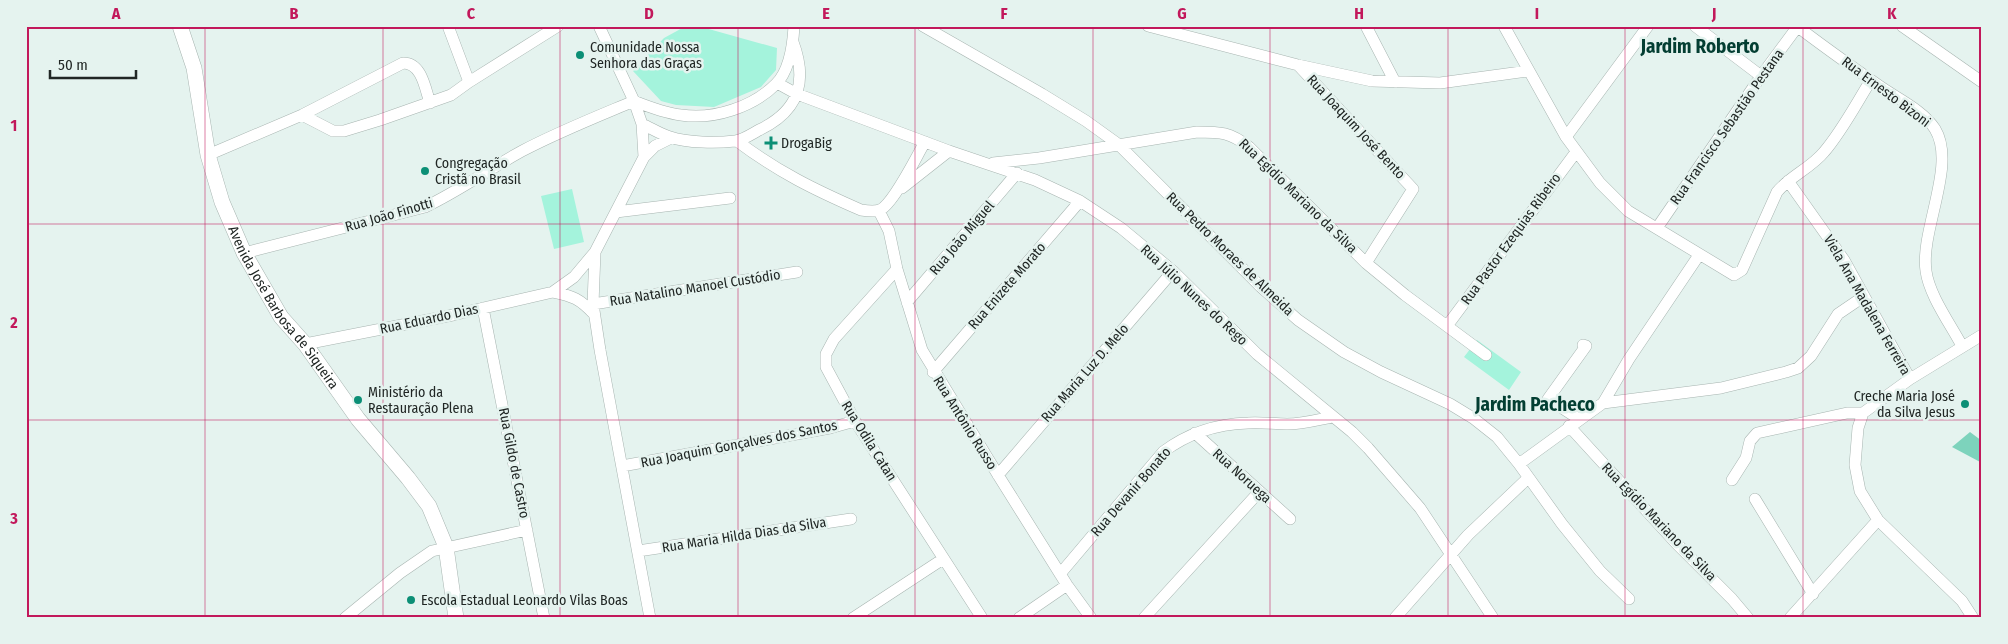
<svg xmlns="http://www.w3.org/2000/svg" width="2008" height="644" viewBox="0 0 2008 644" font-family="'Fira Sans Condensed',sans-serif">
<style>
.green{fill:#a4f3dc}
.forest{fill:#7dd3bc}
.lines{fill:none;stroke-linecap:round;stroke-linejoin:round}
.minor-casing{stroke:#a7b4b0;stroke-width:12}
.major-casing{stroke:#a7b4b0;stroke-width:16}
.minor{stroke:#fff;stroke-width:11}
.major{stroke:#fff;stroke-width:15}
.grid{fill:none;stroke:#c2185b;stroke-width:1;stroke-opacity:0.55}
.poi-dot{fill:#0c8f76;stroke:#e5f3ef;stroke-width:2}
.labels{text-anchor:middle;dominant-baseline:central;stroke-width:5;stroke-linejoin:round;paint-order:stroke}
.poi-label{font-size:14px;fill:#202624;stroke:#e5f3ef;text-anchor:start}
.street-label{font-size:14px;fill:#202624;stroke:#e5f3ef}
.district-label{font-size:19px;font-weight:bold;fill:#033e32;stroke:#e5f3ef}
.neatline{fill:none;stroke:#c2185b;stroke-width:2}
.grid-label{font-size:16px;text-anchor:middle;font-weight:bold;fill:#c2185b}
</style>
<rect width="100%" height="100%" fill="#e5f3ef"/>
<path class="green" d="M 686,26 L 698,26 L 777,48 L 776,70 L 761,87 L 714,107 L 676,105 L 661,101 L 633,71 L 664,38 Z
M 572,189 L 584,242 L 554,249 L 541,196 Z
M 1477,340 L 1521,372 L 1509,390 L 1464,357 Z"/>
<path class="forest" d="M 1970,432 L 1982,441 L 1982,463 L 1952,447 Z"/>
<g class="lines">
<defs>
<path id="minor" d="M 448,26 L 469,82
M 599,26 L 634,101 L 642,124 L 644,157
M 923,26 L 1042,94 L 1086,121 L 1118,144 L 1261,287 L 1298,320 L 1344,352 L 1381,372 L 1450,404 L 1473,418 L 1497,437 L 1519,464 L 1562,524 L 1600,571 L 1629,599
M 1148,26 L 1298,65 L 1372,81 L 1440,83 L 1528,71
M 1366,26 L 1395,82
M 1504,26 L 1566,137 L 1600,183 L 1628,211 L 1734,275 L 1742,270 L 1777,192 C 1790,176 1811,168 1824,152 C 1842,131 1856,104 1871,80
M 1695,26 L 1761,76
M 1902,26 L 1982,82
M 1798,27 C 1824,47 1851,66 1878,85 C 1896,98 1923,110 1935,129 C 1957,165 1920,230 1926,271 C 1929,295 1951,325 1962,346
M 1298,65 L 1413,189 L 1366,263
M 777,83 L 797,94 L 949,151 L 1035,180 L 1080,201 L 1121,228 L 1173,271 L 1257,354 L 1352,432 L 1368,448 L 1420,508 L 1493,618
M 302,115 L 333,131 L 344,131 L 380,120 L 451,95 L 469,82 L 558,26
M 642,124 C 651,128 660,134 670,137 C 687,143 717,143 735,141 C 743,140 752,134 759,130 C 799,111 808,82 793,42
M 1566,137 L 1648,26
M 737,141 C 778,172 815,190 861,210 C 867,211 874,212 880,210 C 894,203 916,157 925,142
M 208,155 L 302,115 L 403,63 C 422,63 425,88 430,103
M 993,163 L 1039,158 L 1197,132 C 1221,132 1230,132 1249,147 L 1366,263 L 1405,295 L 1486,355
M 1788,181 L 1844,260 L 1910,379
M 902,188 L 949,151
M 879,211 L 889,231 L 897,269 L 922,350 L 998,475 L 1067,585 L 1091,618
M 616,212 L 730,198
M 1657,228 L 1761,76 L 1798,26
M 244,253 L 425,207 C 459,191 489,169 522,151 C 558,132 596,117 634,101 C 649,107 665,113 681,115 C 714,120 753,107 776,84 C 790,70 793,45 794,26
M 897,269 L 834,339 L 826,354 L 826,367 L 855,421 L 982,618
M 553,292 C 573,296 580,299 594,314
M 907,302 L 1017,173
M 593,304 L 797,272
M 483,308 L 544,618
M 1447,326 L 1576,152
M 305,344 L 453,315 L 553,292 L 574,277 L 595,252
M 933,372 L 1080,201
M 1603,403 L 1629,359 L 1699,255
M 1579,419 L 1548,399 L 1586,346 L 1583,345
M 1569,426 L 1676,543 L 1732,599 L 1748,618
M 1195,433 L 1290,519
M 1519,464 L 1603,403 L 1721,388 L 1786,372 L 1798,368 L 1811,356 L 1838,314 L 1863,297
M 622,466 L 830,428 L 855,421
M 998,475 L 1173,271
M 1732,480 L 1746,458 L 1750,441 L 1757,433 L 1847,413 L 1863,413
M 1755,499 L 1813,594
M 638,551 L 851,519
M 1060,574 L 1163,452 C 1188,433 1217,424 1248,423 C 1261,422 1274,424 1287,424 C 1302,424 1317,420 1332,417
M 345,618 L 400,573 L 432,551 L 527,530
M 650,618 L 600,350 L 593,304 L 595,252 L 644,157 L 655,146 L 671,138
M 853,618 L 943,559
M 1019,618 L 1067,585
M 1144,618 L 1259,492
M 1395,618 L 1468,535 L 1528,478
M 1790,618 L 1878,520
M 1973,618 L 1962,601 L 1878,520 L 1860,491 L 1855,465 L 1858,428 L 1863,413 L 1910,379 L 1982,335"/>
<g id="major">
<path id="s1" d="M 180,26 L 194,68 L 208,155 L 222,202 L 244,253 L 281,317 L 305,344 L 358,419 L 408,478 L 429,506 L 446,547 L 456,618"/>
</g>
</defs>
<use href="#minor" class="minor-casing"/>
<use href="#major" class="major-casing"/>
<use href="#minor" class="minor"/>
<use href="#major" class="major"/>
</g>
<path class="grid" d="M 205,26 L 205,618M 383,26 L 383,618M 560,26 L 560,618M 738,26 L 738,618M 915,26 L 915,618M 1093,26 L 1093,618M 1270,26 L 1270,618M 1448,26 L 1448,618M 1625,26 L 1625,618M 1803,26 L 1803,618M 26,224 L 1982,224M 26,420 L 1982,420"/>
<g class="poi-dot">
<circle cx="580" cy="55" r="5"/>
<path d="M768.5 135.5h5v5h5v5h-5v5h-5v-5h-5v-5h5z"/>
<circle cx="425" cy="171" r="5"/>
<circle cx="358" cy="400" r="5"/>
<circle cx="1965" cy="404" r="5"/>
<circle cx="411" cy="600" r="5"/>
</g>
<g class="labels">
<g class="poi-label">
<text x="590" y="47">Comunidade Nossa<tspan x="590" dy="16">Senhora das Graças</tspan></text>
<text x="781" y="143">DrogaBig</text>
<text x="435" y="163">Congregação<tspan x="435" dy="16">Cristã no Brasil</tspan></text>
<text x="368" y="392">Ministério da<tspan x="368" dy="16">Restauração Plena</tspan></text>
<text x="1955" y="396" text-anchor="end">Creche Maria José<tspan x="1955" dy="16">da Silva Jesus</tspan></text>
<text x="421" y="600">Escola Estadual Leonardo Vilas Boas</text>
</g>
<g class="street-label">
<text transform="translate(1886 92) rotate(37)">Rua Ernesto Bizoni</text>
<text transform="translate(1356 127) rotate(47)">Rua Joaquim José Bento</text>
<text transform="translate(1727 127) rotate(-55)">Rua Francisco Sebastião Pestana</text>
<text transform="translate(1298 196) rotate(44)">Rua Egídio Mariano da Silva</text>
<text transform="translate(389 215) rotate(-16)">Rua João Finotti</text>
<text transform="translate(962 238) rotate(-50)">Rua João Miguel</text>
<text transform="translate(1511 239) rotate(-54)">Rua Pastor Ezequias Ribeiro</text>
<text transform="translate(1230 254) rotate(44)">Rua Pedro Moraes de Almeida</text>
<text transform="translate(1007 286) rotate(-49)">Rua Enizete Morato</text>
<text transform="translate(695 288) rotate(-9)">Rua Natalino Manoel Custódio</text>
<text transform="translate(1194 295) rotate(43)">Rua Júlio Nunes do Rego</text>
<text transform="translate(1867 305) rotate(60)">Viela Ana Madalena Ferreira</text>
<text stroke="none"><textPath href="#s1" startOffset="304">Avenida José Barbosa de Siqueira</textPath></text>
<text transform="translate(429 319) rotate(-12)">Rua Eduardo Dias</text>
<text transform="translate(1085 373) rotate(-49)">Rua Maria Luz D. Melo</text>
<text transform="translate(965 423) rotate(58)">Rua Antônio Russo</text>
<text transform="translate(869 441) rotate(58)">Rua Odila Catan</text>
<text transform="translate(739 444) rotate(-11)">Rua Joaquim Gonçalves dos Santos</text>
<text transform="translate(514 463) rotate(79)">Rua Gildo de Castro</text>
<text transform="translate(1242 476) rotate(42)">Rua Noruega</text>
<text transform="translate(1131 492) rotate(-49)">Rua Devanir Bonato</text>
<text transform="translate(1659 522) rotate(46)">Rua Egídio Mariano da Silva</text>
<text transform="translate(744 535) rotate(-9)">Rua Maria Hilda Dias da Silva</text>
</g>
<g class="district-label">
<text x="1700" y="46">Jardim Roberto</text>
<text x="1535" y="404">Jardim Pacheco</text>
</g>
</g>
<rect width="2008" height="644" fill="none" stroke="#e5f3ef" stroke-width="55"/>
<path d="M50 70v8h86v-8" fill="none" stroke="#202624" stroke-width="2.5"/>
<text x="58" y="70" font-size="15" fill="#202624" stroke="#e5f3ef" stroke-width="4" paint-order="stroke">50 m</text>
<rect x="28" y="28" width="1952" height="588" class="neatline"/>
<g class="grid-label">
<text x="116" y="19">A</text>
<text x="294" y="19">B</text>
<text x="471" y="19">C</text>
<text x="649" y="19">D</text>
<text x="826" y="19">E</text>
<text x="1004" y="19">F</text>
<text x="1182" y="19">G</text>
<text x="1359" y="19">H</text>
<text x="1537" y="19">I</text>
<text x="1714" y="19">J</text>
<text x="1892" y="19">K</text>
<text x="14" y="131">1</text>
<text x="14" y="328">2</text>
<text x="14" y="524">3</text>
</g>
</svg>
